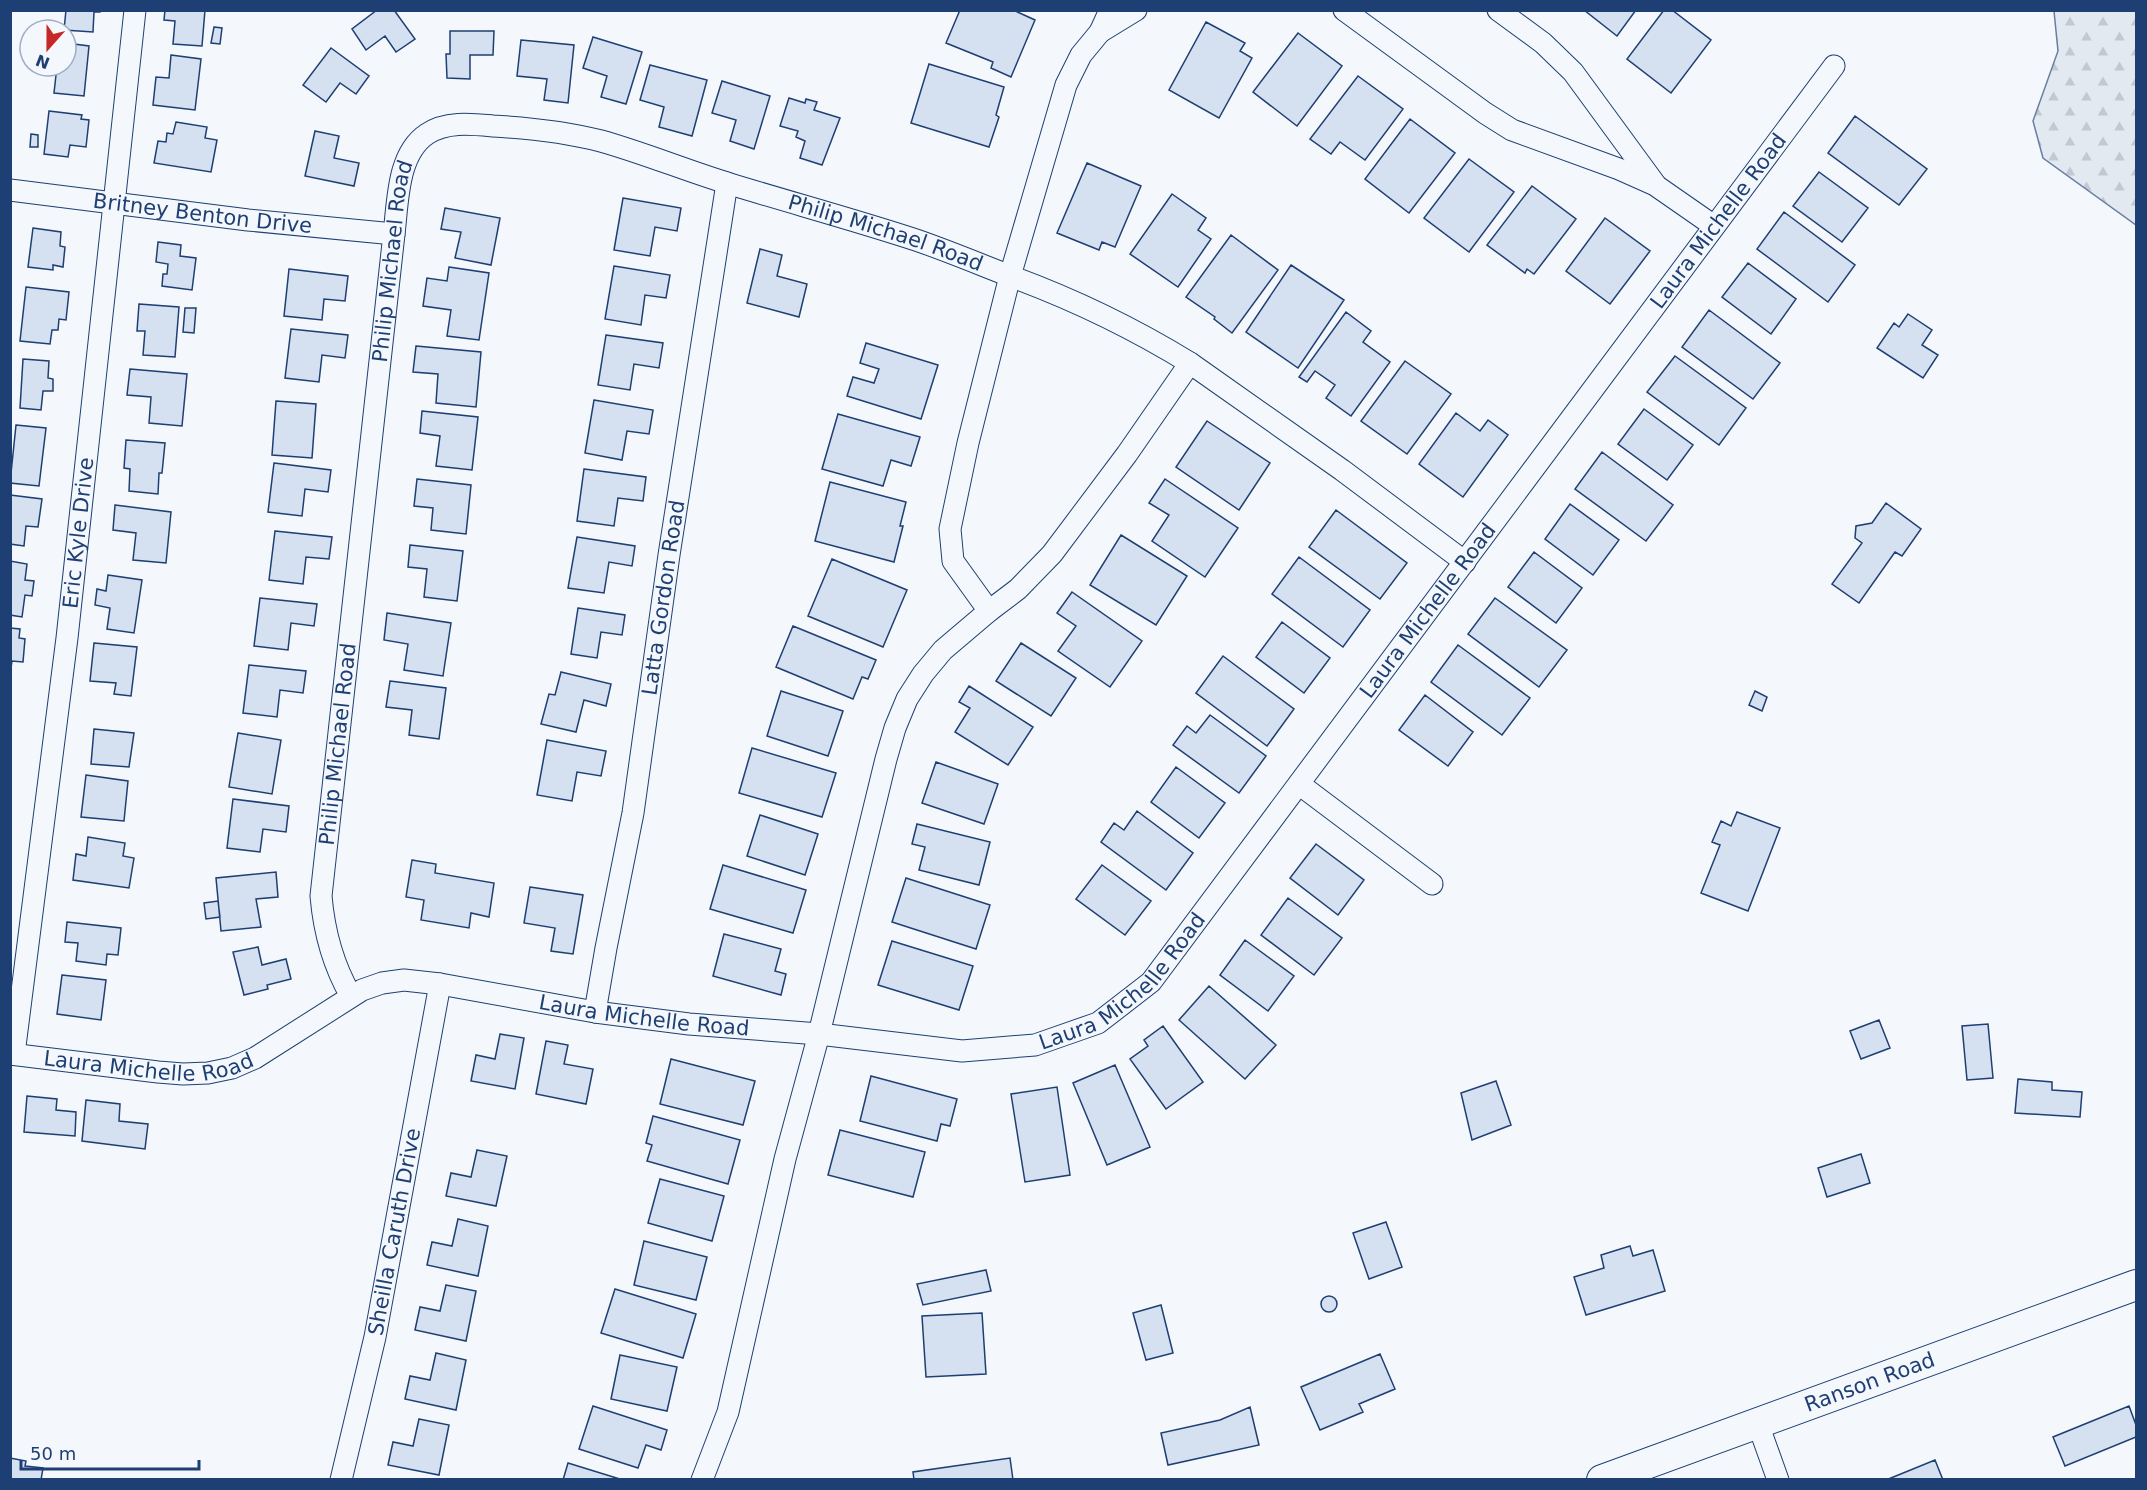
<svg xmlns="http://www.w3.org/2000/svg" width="2147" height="1490" viewBox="0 0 2147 1490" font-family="'DejaVu Sans',sans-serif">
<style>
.forest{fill:url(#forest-firs);stroke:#687fa3;stroke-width:1.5}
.building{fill:#d5e0f0;stroke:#1d3f73;stroke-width:1.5}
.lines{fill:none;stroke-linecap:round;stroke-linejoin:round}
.street-casing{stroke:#1d3f73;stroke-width:23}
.secondary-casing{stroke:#1d3f73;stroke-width:32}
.street{stroke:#f4f7fb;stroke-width:21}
.secondary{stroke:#f4f7fb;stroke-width:30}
.labels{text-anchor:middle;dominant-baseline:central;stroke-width:4.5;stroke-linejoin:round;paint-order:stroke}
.street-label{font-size:21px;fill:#1d3f73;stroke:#f4f7fb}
</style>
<defs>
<pattern id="forest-firs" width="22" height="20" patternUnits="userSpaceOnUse" patternTransform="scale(1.5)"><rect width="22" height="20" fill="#e3e9f0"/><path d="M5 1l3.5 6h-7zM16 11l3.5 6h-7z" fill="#c2c9d1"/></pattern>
</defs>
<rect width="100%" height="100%" fill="#f4f7fb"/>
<path class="forest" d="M 2054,11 L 2136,11 L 2136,225 L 2043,158 L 2033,121 L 2058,51 Z"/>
<path class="building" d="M 66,10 L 100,10 L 100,12 L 94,12 L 93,32 L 64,30 Z
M 165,10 L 205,10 L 202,46 L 173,44 L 175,21 L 164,20 Z
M 377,10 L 394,10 L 415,39 L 396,52 L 385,36 L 366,50 L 352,29 Z
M 960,10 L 1013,10 L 1035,20 L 1011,77 L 991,68 L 993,62 L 946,43 Z
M 1584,10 L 1636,10 L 1617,36 Z
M 1664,10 L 1672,10 L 1711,40 L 1671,93 L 1627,59 Z
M 1206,22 L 1245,43 L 1240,51 L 1252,58 L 1219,118 L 1169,90 Z
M 214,27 L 222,28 L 220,44 L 211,43 Z
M 450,31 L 494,31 L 493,55 L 470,55 L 470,79 L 447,78 L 446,54 L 450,54 Z
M 1298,33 L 1342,66 L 1297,126 L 1253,92 Z
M 593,37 L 642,52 L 626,104 L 601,97 L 607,76 L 583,68 Z
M 521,40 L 574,45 L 568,103 L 544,100 L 547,79 L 517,76 Z
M 66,43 L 89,46 L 84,96 L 54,93 L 57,66 L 66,66 Z
M 331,48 L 369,76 L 356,94 L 340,83 L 326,102 L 303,85 Z
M 171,55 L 201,59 L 195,110 L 153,105 L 156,77 L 169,78 Z
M 929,64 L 1004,87 L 996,115 L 999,117 L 989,147 L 911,123 Z
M 650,65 L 707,80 L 692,136 L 659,127 L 664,107 L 640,100 Z
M 1358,76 L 1403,109 L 1365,160 L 1340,142 L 1331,154 L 1310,139 Z
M 722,81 L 770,96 L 754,149 L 730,141 L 736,120 L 712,113 Z
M 789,98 L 805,103 L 806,99 L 817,102 L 814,110 L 840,118 L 822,165 L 800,158 L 805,141 L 796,137 L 798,131 L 780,126 Z
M 49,111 L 82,115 L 81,119 L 89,120 L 86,147 L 70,145 L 68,157 L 44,154 Z
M 1855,116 L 1927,169 L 1899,205 L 1828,153 Z
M 1410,119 L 1455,153 L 1409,213 L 1365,179 Z
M 176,122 L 207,127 L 205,138 L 217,140 L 211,172 L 154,163 L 158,141 L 166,142 L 167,133 L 173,134 Z
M 315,131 L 339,136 L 334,158 L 359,163 L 354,186 L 305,176 Z
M 31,134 L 38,135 L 38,147 L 30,147 Z
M 1469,159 L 1514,192 L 1469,252 L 1424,218 Z
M 1087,163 L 1141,186 L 1115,247 L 1102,242 L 1099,250 L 1057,233 Z
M 1819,172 L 1868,208 L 1842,242 L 1793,206 Z
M 1532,186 L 1576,219 L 1534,274 L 1527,269 L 1525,273 L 1487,245 Z
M 1172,194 L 1206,218 L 1198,230 L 1211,239 L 1178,287 L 1130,254 Z
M 623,198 L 681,208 L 677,231 L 655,227 L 650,256 L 614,250 Z
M 445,208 L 500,218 L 491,265 L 455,258 L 461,232 L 441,229 Z
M 1784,212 L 1855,265 L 1828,302 L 1757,249 Z
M 1605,218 L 1650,251 L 1610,304 L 1566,271 Z
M 33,228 L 61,232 L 60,246 L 65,247 L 63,267 L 53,265 L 53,270 L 28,267 Z
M 1231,235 L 1278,270 L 1232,333 L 1214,319 L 1215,317 L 1186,297 Z
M 158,242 L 181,245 L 180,256 L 196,258 L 192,290 L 162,286 L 163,274 L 167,274 L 168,264 L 156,262 Z
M 760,249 L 782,255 L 777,276 L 807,284 L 799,317 L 747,303 Z
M 1748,263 L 1796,299 L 1771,334 L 1722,297 Z
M 1291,265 L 1344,300 L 1298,368 L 1246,332 Z
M 614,266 L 670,275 L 666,298 L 645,295 L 641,325 L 605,319 Z
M 449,267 L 489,273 L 479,340 L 447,336 L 451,310 L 423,306 L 427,278 L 447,281 Z
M 289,269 L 348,276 L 345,301 L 324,299 L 322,320 L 284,316 Z
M 26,287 L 69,292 L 66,320 L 59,319 L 58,330 L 52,330 L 50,344 L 20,341 Z
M 139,304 L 179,307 L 175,357 L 143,355 L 145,331 L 137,331 Z
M 185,308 L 196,308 L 194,333 L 183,332 Z
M 1709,310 L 1780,363 L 1753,399 L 1682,347 Z
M 1346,312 L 1371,331 L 1363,342 L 1390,362 L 1351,416 L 1326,398 L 1335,385 L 1315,371 L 1307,382 L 1299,377 Z
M 1908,314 L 1932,330 L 1922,345 L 1938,355 L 1923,378 L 1877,348 L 1894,323 L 1899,327 Z
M 291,329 L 348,335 L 345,358 L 322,355 L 319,382 L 285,378 Z
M 606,335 L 663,343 L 659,368 L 634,364 L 630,390 L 598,385 Z
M 866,343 L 938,365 L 921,419 L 847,396 L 853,377 L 874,383 L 879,369 L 860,363 Z
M 416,346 L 481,352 L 476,407 L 436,403 L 438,374 L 413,372 Z
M 1675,356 L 1746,408 L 1719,445 L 1647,392 Z
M 23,359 L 49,361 L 48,378 L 53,379 L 53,391 L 43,391 L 41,410 L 20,408 Z
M 1405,361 L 1451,394 L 1407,454 L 1361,421 Z
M 130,369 L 187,374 L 182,426 L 149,423 L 151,397 L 127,395 Z
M 594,400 L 653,410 L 649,434 L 627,431 L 622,460 L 585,453 Z
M 276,401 L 316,404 L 312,458 L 272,455 Z
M 1644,409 L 1693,445 L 1667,480 L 1618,444 Z
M 422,411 L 478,417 L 472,470 L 436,466 L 440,436 L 420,433 Z
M 1456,413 L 1480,431 L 1488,420 L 1508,435 L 1463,497 L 1419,464 Z
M 838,414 L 920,437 L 911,466 L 891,460 L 883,486 L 822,469 Z
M 1207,421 L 1270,463 L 1239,510 L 1176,467 Z
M 16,425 L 46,428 L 39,486 L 10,483 Z
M 126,440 L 165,443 L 162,473 L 159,473 L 158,494 L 129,491 L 130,469 L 124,468 Z
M 1602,452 L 1673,505 L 1646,541 L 1575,489 Z
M 274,463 L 331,470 L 328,492 L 305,489 L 302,516 L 268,512 Z
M 584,469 L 646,477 L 643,501 L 618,498 L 614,526 L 577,521 Z
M 417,479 L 471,485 L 466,534 L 431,530 L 433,508 L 414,506 Z
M 1165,479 L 1238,528 L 1205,577 L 1152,541 L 1169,515 L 1149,503 Z
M 830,482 L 906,502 L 900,526 L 903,526 L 894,562 L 815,541 Z
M 10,495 L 42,499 L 38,527 L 26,526 L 24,546 L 10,544 Z
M 1886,503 L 1921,529 L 1902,556 L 1895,552 L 1859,603 L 1832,584 L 1862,543 L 1855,538 L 1856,526 L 1872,523 Z
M 1570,504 L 1619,540 L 1593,575 L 1545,539 Z
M 115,505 L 171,512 L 166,563 L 133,560 L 136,533 L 113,530 Z
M 1336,510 L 1407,563 L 1380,599 L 1309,547 Z
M 275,531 L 332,537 L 329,559 L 306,557 L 303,584 L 269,580 Z
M 1121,535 L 1187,576 L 1156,625 L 1090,585 Z
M 577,537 L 635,546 L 632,566 L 609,562 L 604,593 L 568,588 Z
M 410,545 L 463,551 L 457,601 L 424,597 L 427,569 L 408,567 Z
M 1534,552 L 1582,588 L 1556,623 L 1508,587 Z
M 1299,557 L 1370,610 L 1343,647 L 1272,594 Z
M 832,559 L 907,590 L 883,647 L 808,616 Z
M 10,561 L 27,564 L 25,580 L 34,581 L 32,596 L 25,595 L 22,617 L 10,615 Z
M 108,575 L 142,580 L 134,633 L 107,629 L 110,608 L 95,605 L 97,589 L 106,591 Z
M 1072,592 L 1142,641 L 1110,687 L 1058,651 L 1076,626 L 1057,613 Z
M 260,598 L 317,604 L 314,626 L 291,623 L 288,650 L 254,646 Z
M 1495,598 L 1567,650 L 1539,687 L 1468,634 Z
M 578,608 L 625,615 L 622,635 L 601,632 L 597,658 L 571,654 Z
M 387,613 L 451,623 L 443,676 L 404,670 L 408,644 L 384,640 Z
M 1282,622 L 1330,658 L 1304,693 L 1256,657 Z
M 793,626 L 876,660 L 868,679 L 862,677 L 853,699 L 776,667 Z
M 10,628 L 20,629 L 19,638 L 25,639 L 23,662 L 12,661 L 10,675 Z
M 94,643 L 137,647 L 131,696 L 114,694 L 116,683 L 90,681 Z
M 1021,643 L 1076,678 L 1051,716 L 996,681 Z
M 1458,645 L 1530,698 L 1502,735 L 1431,682 Z
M 1223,656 L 1294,709 L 1267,746 L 1196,693 Z
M 249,665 L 306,671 L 303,693 L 280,690 L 277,717 L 243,713 Z
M 561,672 L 611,684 L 606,706 L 584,700 L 576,732 L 541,724 L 549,694 L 555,695 Z
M 390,681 L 446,688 L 439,739 L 409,735 L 412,710 L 386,707 Z
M 969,686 L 1033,727 L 1008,765 L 955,732 L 970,708 L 959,702 Z
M 781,691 L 843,711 L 828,756 L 767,736 Z
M 1755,691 L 1767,697 L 1762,711 L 1749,705 Z
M 1425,695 L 1473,732 L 1448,766 L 1399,730 Z
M 1210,715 L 1266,756 L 1239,793 L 1173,745 L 1187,726 L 1196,733 Z
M 94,729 L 134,733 L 129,767 L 91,764 Z
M 238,733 L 281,740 L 272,794 L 229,787 Z
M 547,740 L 606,751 L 601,776 L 577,772 L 572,801 L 537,795 Z
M 752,748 L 836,773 L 822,817 L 739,793 Z
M 936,762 L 998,784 L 984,824 L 922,803 Z
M 1176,767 L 1225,803 L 1199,838 L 1151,802 Z
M 86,775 L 128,781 L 124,821 L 81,817 Z
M 233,799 L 289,806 L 286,832 L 263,829 L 260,852 L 227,848 Z
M 1137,811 L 1193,853 L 1166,890 L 1101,842 L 1114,823 L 1124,830 Z
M 1737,812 L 1780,828 L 1748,911 L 1701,893 L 1720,845 L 1712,842 L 1721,821 L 1731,826 Z
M 760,815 L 818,834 L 805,875 L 747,856 Z
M 917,824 L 990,842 L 979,885 L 919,870 L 925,847 L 912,844 Z
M 88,837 L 125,843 L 123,856 L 134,858 L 129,888 L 73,880 L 76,854 L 86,856 Z
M 1316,844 L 1364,880 L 1338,915 L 1290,878 Z
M 412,860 L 436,864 L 435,873 L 494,883 L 489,917 L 471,913 L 469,928 L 421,920 L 424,900 L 406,897 Z
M 723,865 L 806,890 L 793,933 L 710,909 Z
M 1102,865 L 1151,901 L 1125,935 L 1076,899 Z
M 276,872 L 278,897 L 256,899 L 261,927 L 221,931 L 216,878 Z
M 906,878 L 990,905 L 976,949 L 892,922 Z
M 530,887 L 583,895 L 573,954 L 551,951 L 555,928 L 524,923 Z
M 1288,898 L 1342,938 L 1314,975 L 1261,935 Z
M 218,901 L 220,917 L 206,919 L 204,903 Z
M 67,922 L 121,928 L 118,955 L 107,954 L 106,965 L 76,961 L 78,943 L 65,942 Z
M 724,934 L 781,949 L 775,971 L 786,974 L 781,995 L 713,976 Z
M 1245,940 L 1294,976 L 1268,1011 L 1220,975 Z
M 892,941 L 973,966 L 959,1010 L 878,985 Z
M 258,947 L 262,965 L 286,959 L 291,979 L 267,985 L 268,989 L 244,995 L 233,952 Z
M 62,975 L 106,980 L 101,1020 L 57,1014 Z
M 1209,986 L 1276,1045 L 1245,1079 L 1179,1020 Z
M 1879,1020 L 1890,1048 L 1861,1059 L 1850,1031 Z
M 1988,1024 L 1993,1078 L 1967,1080 L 1962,1026 Z
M 1163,1026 L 1203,1082 L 1166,1109 L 1130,1059 L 1148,1046 L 1144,1040 Z
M 500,1034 L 524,1038 L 515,1089 L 471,1081 L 476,1055 L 495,1059 Z
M 546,1041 L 568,1045 L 564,1064 L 593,1069 L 586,1104 L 536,1094 Z
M 671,1059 L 755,1081 L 743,1125 L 660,1104 Z
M 1115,1065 L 1150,1147 L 1107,1165 L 1073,1083 Z
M 871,1076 L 957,1099 L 950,1126 L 941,1124 L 937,1141 L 860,1121 Z
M 2018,1079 L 2052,1082 L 2052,1090 L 2082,1092 L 2080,1117 L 2015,1113 Z
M 1496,1081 L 1511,1125 L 1472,1140 L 1461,1093 Z
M 1057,1087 L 1070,1175 L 1025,1182 L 1011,1094 Z
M 27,1096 L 57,1099 L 56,1110 L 76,1112 L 75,1136 L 24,1132 Z
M 86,1100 L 120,1104 L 119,1121 L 148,1124 L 145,1149 L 82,1141 Z
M 653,1116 L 740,1140 L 728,1184 L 647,1161 L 652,1145 L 646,1143 Z
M 840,1130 L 925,1152 L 913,1197 L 828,1175 Z
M 477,1150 L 507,1156 L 496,1206 L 446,1196 L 451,1173 L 471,1177 Z
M 1861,1154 L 1870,1183 L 1827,1197 L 1818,1168 Z
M 660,1179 L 724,1196 L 712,1241 L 648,1223 Z
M 458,1219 L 488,1226 L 478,1276 L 427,1265 L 432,1242 L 452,1246 Z
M 1386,1222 L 1402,1267 L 1369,1279 L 1353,1233 Z
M 644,1241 L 707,1257 L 696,1300 L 634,1285 Z
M 1630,1246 L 1633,1256 L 1653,1250 L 1665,1291 L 1586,1315 L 1574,1277 L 1604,1268 L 1601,1255 Z
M 986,1270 L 991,1291 L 923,1305 L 917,1284 Z
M 446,1285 L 476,1291 L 466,1341 L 415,1330 L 420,1307 L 440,1311 Z
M 615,1289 L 696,1314 L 683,1358 L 601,1333 Z
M1321 1304a8 8 0 1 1 16 0a8 8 0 1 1-16 0Z
M 1161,1305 L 1173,1353 L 1146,1360 L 1133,1313 Z
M 982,1313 L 986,1374 L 926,1377 L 922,1316 Z
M 436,1353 L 466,1360 L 456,1410 L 405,1399 L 410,1376 L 430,1380 Z
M 1380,1354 L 1395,1389 L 1359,1404 L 1363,1412 L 1320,1430 L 1301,1387 Z
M 620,1355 L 677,1367 L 667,1411 L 611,1399 Z
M 593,1406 L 667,1430 L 661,1450 L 646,1445 L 638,1468 L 579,1449 Z
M 2129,1406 L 2136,1425 L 2136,1437 L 2065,1466 L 2053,1437 Z
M 1250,1407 L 1259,1445 L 1168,1465 L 1161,1433 L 1220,1420 Z
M 419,1419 L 449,1425 L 439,1475 L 388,1465 L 393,1442 L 413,1446 Z
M 10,1458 L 26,1461 L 25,1466 L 43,1468 L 41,1480 L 10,1480 Z
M 1010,1458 L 1013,1480 L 914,1480 L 913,1472 Z
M 1935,1460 L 1943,1480 L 1886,1480 Z
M 568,1463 L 623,1480 L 563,1480 Z"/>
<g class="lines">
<defs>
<g id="street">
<path d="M 1110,10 L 1100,32 L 1081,55 L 1066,85 L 1010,276 C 1073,299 1133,328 1190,363"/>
<path d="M 1344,10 L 1485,113 L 1512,130 L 1619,169 L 1655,185 L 1714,226"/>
<path d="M 1498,10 L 1543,43 L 1573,72 L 1655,184"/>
<path d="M 1100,32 L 1136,10"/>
<path id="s1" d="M 10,190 L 248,220 L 394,234"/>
<path d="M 1299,784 L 1432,884"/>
<path id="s2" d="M 351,996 C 333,965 324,931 321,896 L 394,234 C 398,202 397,154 427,134 C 446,121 472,124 493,126 C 529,128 566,132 601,141 C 644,153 687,171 730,184 C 792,203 855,220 916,240 C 948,251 979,264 1010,276 L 968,443 L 950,529 L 953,561 L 989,611"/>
<path id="s3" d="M 595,1012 L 606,948 L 633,813 L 669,555 L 727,183"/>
<path id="s4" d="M 10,1054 L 158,1072 L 183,1074 L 208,1073 L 232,1068 L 255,1058 L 362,990 L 382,983 L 404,980 L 440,984 L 595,1012 L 689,1024 L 819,1034 L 962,1051 L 1035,1045 L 1098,1023 L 1151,982 L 1834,66"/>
<path id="s5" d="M 14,1054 L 67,638 L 135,10"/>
<path d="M 1758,1424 L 1778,1480"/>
<path id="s6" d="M 341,1480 L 375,1337 L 440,984"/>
<path d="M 702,1480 L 728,1412 L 785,1159 L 819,1034 L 886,759 L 895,728 L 907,699 L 923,674 L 943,650 L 989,611 L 1018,589 L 1052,554 L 1127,454 L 1190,363 L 1342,470 L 1465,562"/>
</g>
<g id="secondary">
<path id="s7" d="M 1602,1480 L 2136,1285"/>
</g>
</defs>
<use href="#street" class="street-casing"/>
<use href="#secondary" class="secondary-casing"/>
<use href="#street" class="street"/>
<use href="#secondary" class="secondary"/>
</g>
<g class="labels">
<g class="street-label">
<text stroke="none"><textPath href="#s1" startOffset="194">Britney Benton Drive</textPath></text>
<text stroke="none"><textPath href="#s4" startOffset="2138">Laura Michelle Road</textPath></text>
<text stroke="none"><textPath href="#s2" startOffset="1356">Philip Michael Road</textPath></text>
<text stroke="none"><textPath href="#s2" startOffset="744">Philip Michael Road</textPath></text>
<text stroke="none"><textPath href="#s5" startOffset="525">Eric Kyle Drive</textPath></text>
<text stroke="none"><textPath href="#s3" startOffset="420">Latta Gordon Road</textPath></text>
<text stroke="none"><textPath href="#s4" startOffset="1652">Laura Michelle Road</textPath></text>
<text stroke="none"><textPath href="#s2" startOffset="258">Philip Michael Road</textPath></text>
<text stroke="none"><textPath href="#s4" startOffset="1166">Laura Michelle Road</textPath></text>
<text stroke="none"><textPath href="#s4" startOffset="662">Laura Michelle Road</textPath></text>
<text stroke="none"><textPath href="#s4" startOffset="140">Laura Michelle Road</textPath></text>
<text stroke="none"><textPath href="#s6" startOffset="254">Sheilla Caruth Drive</textPath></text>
<text stroke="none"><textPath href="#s7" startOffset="285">Ranson Road</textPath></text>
</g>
</g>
<rect width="2147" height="1490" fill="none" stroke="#1d3f73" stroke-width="24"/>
<g transform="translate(48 48) rotate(201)"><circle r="28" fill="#f4f7fb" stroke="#9eadc5" stroke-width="1.5"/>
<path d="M0-4.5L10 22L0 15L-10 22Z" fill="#c62828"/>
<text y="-9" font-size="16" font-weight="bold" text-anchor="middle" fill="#1d3f73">N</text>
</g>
<path d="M21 1460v9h178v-9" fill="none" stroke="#1d3f73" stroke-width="3"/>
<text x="30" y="1460" font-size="18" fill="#1d3f73" stroke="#f4f7fb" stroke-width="4.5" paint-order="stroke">50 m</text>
</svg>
